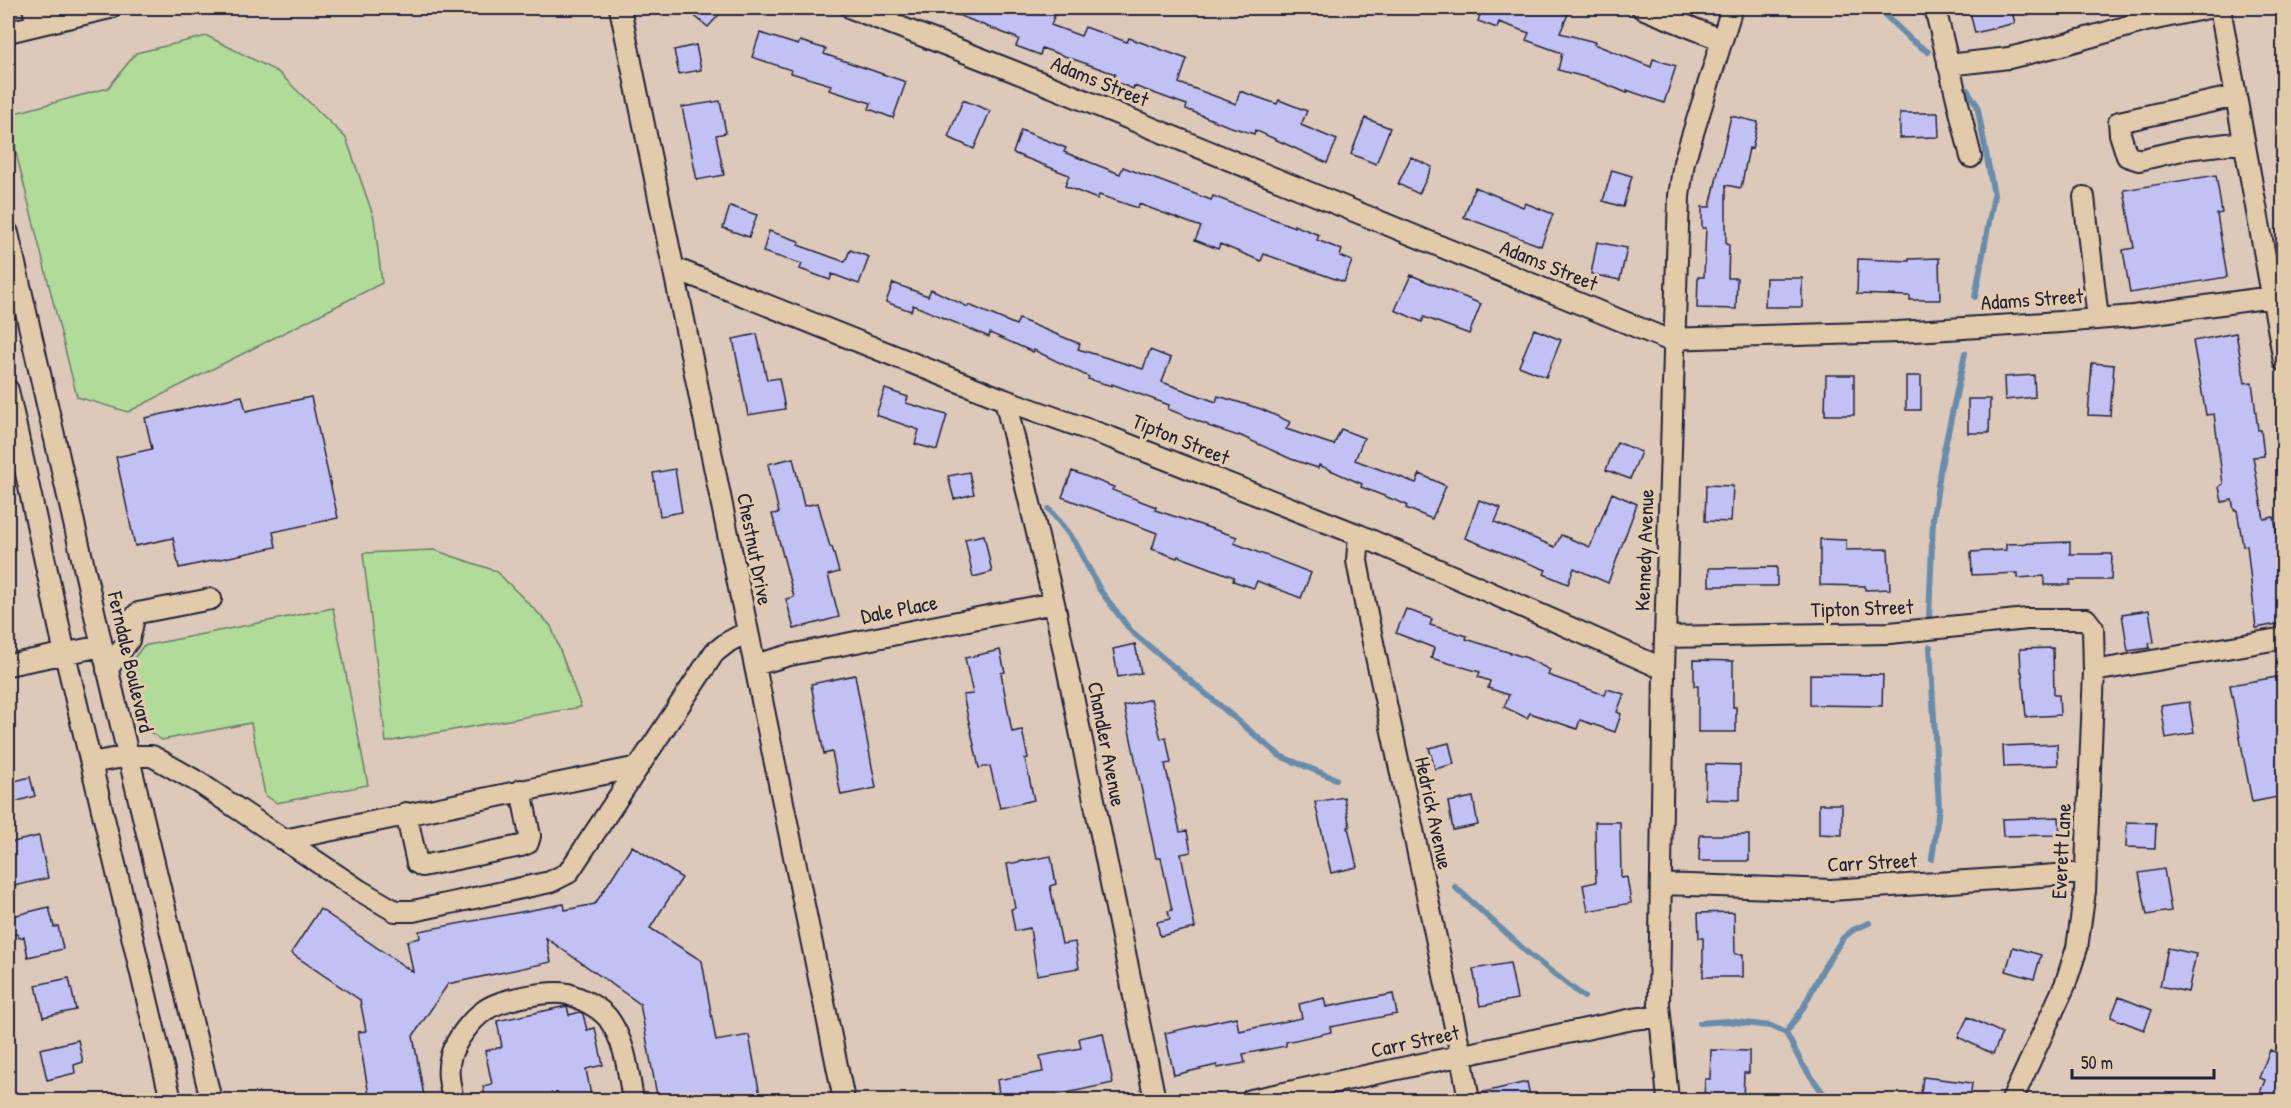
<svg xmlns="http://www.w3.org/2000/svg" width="2291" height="1108" viewBox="0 0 2291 1108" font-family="'Patrick Hand',sans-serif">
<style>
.green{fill:#b0db99;stroke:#697e6a;stroke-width:1.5}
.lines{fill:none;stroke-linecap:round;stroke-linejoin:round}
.stream{stroke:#688cab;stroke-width:6}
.building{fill:#c2c1f3;stroke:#22223b;stroke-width:1.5}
.minor-casing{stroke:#22223b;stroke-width:24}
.minor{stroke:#e2cbab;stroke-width:20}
.labels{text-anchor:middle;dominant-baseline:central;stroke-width:6;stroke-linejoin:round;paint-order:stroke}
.street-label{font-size:21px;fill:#22223b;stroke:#e2cbab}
</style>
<rect width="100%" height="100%" fill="#dcc9b9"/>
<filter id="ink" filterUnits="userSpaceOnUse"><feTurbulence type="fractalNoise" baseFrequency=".0167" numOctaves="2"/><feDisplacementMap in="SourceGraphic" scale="12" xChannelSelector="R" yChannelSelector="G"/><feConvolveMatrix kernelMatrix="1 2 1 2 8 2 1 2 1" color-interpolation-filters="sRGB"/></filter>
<g filter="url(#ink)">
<path class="green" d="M 207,36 L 278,72 L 346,138 L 374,218 L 382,283 L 128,412 L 77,397 L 8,121 L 8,115 L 108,88 L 136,53 Z
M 434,550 L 496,571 L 551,626 L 581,707 L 386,742 L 363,553 Z
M 333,608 L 368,785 L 277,803 L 265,795 L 251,723 L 162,740 L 150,732 L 133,660 L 143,646 Z"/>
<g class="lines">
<path class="stream" d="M 1878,8 L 1911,40 L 1928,52
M 1967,90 L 1977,105 L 1994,195 L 1975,297
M 1049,509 L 1075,542 L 1100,590 L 1131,631 L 1280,756 L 1336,779
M 1929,619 L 1933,519 L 1941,465 L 1965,353
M 1930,647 L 1939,808 L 1932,859
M 1455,887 L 1530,955 L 1584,997
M 1700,1023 L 1727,1021 L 1771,1026 L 1786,1033 L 1802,1064 L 1828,1100
M 1786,1033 L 1802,1010 L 1823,969 L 1843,938 L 1853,930 L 1869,923"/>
</g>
<path class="building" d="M 685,8 L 725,8 L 708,27 Z
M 940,8 L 1036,8 L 1055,14 L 1051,25 L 1081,36 L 1085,27 L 1127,42 L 1129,38 L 1187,59 L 1179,83 L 1236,104 L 1240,91 L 1277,104 L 1279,100 L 1307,111 L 1301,125 L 1337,140 L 1327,163 L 1255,130 L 1254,134 L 1228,126 L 1186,109 L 1187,105 L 1134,86 L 1133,89 L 1113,81 L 1115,74 L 1042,48 L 1040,55 L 1016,46 L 1019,39 Z
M 1466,8 L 1551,8 L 1568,14 L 1560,33 L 1595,42 L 1594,44 L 1651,67 L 1653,59 L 1676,66 L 1664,103 L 1627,90 L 1627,93 L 1596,80 L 1558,70 L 1562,53 L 1526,40 L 1529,33 L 1499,22 L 1497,28 L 1478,21 L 1480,15 Z
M 1969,8 L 2011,8 L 2015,23 L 1975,33 Z
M 760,33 L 798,45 L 800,41 L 826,49 L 824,54 L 906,82 L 893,118 L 869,109 L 871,103 L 829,90 L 831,85 L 791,73 L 791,70 L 752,57 Z
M 696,45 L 701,70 L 679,74 L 674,50 Z
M 963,100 L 990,111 L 974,149 L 948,137 Z
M 720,101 L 726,133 L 716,135 L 724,175 L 697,180 L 682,107 Z
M 1900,113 L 1938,113 L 1939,137 L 1900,138 Z
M 1731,116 L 1758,122 L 1752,149 L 1749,148 L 1741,188 L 1726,185 L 1726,244 L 1729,245 L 1728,278 L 1737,278 L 1736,309 L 1697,308 L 1698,277 L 1704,277 L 1706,228 L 1702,228 L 1702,207 L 1710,207 Z
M 1365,118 L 1390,128 L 1376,164 L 1351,154 Z
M 1021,130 L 1066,148 L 1064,152 L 1120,174 L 1123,167 L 1211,200 L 1213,196 L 1294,227 L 1294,225 L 1319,235 L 1317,240 L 1342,250 L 1340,256 L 1352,261 L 1344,282 L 1264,254 L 1261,261 L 1220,244 L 1218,249 L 1195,240 L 1201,227 L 1139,204 L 1138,208 L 1099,195 L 1097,199 L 1065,186 L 1069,175 L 1013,153 Z
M 1411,157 L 1432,167 L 1419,194 L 1398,184 Z
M 1612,170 L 1632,176 L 1623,207 L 1603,201 Z
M 2216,175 L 2222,213 L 2217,214 L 2227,277 L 2130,293 L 2123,250 L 2134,248 L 2124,190 Z
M 1475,187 L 1523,207 L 1525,203 L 1553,214 L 1541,246 L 1464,217 Z
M 730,206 L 757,215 L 749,237 L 723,228 Z
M 769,231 L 799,241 L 798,245 L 845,262 L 850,250 L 869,257 L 859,284 L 832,274 L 830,280 L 800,269 L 802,264 L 763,252 Z
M 1597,242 L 1627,248 L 1620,280 L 1591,274 Z
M 1939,258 L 1940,300 L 1910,300 L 1910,296 L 1857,294 L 1858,259 L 1909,261 L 1909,259 Z
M 1411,275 L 1481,304 L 1469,334 L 1424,317 L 1422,322 L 1395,310 Z
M 1766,278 L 1802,278 L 1802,307 L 1765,307 Z
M 893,283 L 928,296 L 931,289 L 968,307 L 969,305 L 1016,325 L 1019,319 L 1080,344 L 1078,349 L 1143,369 L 1150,350 L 1171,358 L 1162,382 L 1216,402 L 1218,396 L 1261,409 L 1290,422 L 1286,429 L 1334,445 L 1341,429 L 1364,438 L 1355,460 L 1416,483 L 1420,474 L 1446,486 L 1432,519 L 1406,508 L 1407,505 L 1361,487 L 1362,484 L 1319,465 L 1318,468 L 1291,459 L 1239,435 L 1238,436 L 1208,426 L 1208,425 L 1168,409 L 1169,405 L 1112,384 L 1112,386 L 1088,379 L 1089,377 L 1034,350 L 1033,352 L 990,333 L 989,337 L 913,305 L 911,311 L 886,302 Z
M 1534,329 L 1561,340 L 1546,377 L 1519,366 Z
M 2236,333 L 2245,383 L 2252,382 L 2258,430 L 2261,430 L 2264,456 L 2253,457 L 2264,519 L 2274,517 L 2283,569 L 2283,623 L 2256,628 L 2247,545 L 2243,546 L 2237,510 L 2234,510 L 2232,500 L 2222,502 L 2219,487 L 2223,484 L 2214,414 L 2206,415 L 2193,341 Z
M 757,334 L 767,380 L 779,378 L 785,409 L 748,415 L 733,339 Z
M 2092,363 L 2114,365 L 2110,416 L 2088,415 Z
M 1826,375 L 1854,375 L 1854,415 L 1825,415 Z
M 2034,375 L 2035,397 L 2005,400 L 2004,377 Z
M 1906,376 L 1921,376 L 1921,410 L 1906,410 Z
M 885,389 L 908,397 L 906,403 L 947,415 L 937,450 L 915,444 L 919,430 L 876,415 Z
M 242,396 L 246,411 L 311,397 L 338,518 L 273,532 L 276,547 L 179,568 L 173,538 L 135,546 L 116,457 L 152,449 L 145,418 Z
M 1968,399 L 1990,399 L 1989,433 L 1968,433 Z
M 1617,442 L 1641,452 L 1630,479 L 1606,470 Z
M 793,458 L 804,506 L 818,503 L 830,547 L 832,547 L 839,572 L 828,575 L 839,617 L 794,629 L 786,599 L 794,597 L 772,514 L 779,513 L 768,464 Z
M 675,469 L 682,512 L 660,516 L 653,473 Z
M 1072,471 L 1114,487 L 1112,490 L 1156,507 L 1155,510 L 1237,537 L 1234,543 L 1311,573 L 1301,598 L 1257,581 L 1254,588 L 1233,581 L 1234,577 L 1178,556 L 1177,558 L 1152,549 L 1157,533 L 1062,497 Z
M 969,472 L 974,494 L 954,499 L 948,476 Z
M 1706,485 L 1733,486 L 1731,522 L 1705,521 Z
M 1612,493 L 1637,504 L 1608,583 L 1574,568 L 1568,584 L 1544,574 L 1546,570 L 1465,538 L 1479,500 L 1501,508 L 1495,522 L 1555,547 L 1561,535 L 1590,547 Z
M 984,535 L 992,572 L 973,577 L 965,539 Z
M 1820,539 L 1846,540 L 1846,550 L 1888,549 L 1890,589 L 1865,590 L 1865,586 L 1820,585 Z
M 2070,542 L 2070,554 L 2112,554 L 2111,580 L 2070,580 L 2070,585 L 2044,585 L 2044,576 L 2018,578 L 2018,573 L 1972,575 L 1971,552 L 2006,550 L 2006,544 Z
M 1777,567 L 1777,586 L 1709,586 L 1709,568 Z
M 1406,609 L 1432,619 L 1430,625 L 1467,636 L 1466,639 L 1527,658 L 1550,670 L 1548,675 L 1605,695 L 1607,689 L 1624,694 L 1617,712 L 1621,714 L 1615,732 L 1580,720 L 1577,729 L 1530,713 L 1527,718 L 1504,707 L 1509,695 L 1488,688 L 1490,681 L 1478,677 L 1480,672 L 1431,658 L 1434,648 L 1396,633 Z
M 2149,610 L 2154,642 L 2149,643 L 2150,648 L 2128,651 L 2122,614 Z
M 1135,644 L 1141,673 L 1118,677 L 1113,649 Z
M 2053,648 L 2054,695 L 2059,695 L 2060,715 L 2026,717 L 2022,672 L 2021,672 L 2020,649 Z
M 1000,650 L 1005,672 L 1001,673 L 1012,732 L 1022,730 L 1028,758 L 1025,759 L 1034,800 L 1000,808 L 990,766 L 979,768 L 963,695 L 973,694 L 965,658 Z
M 1694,660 L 1733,661 L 1733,707 L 1736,707 L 1736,732 L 1698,732 L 1698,686 L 1694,686 Z
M 1810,674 L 1883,675 L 1882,706 L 1810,705 Z
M 855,675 L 876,788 L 841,795 L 832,752 L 824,754 L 811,684 Z
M 2283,676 L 2283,796 L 2252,802 L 2230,685 Z
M 1151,699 L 1161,739 L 1166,737 L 1171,763 L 1165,764 L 1180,832 L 1187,831 L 1191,852 L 1181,854 L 1195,928 L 1160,936 L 1157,922 L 1170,919 L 1168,911 L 1172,910 L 1161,858 L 1156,858 L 1124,706 Z
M 2189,702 L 2194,733 L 2166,738 L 2161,706 Z
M 1449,743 L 1454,764 L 1435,769 L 1429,748 Z
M 2057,744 L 2058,765 L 2004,767 L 2003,746 Z
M 1706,764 L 1740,765 L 1740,800 L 1705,799 Z
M 30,777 L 35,796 L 8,804 L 8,783 Z
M 1344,797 L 1350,827 L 1348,827 L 1357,867 L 1331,873 L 1315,802 Z
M 1473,797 L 1478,825 L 1453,830 L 1448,802 Z
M 1819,804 L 1842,804 L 1842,835 L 1819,834 Z
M 2059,817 L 2060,835 L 2003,836 L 2002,819 Z
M 1595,822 L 1620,822 L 1621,878 L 1627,877 L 1631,903 L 1588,911 L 1583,885 L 1596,882 Z
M 2127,822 L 2156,823 L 2155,848 L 2126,847 Z
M 1700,835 L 1749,835 L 1749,861 L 1699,861 Z
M 39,836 L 48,878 L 14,886 L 8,858 L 8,843 Z
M 632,846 L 682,878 L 650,928 L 702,961 L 716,1041 L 749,1035 L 761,1101 L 658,1101 L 640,1004 L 546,938 L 551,962 L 448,984 L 413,1036 L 425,1101 L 370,1101 L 358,1032 L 366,1031 L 360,1000 L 291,953 L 320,909 L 413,972 L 407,941 L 420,938 L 419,931 L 564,904 L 565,910 L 595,904 Z
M 1051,856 L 1056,884 L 1050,886 L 1062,944 L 1075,942 L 1079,968 L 1037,975 L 1030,928 L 1015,931 L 1011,909 L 1015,908 L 1007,864 Z
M 2164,869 L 2171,911 L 2147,915 L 2139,873 Z
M 49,907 L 54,927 L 58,926 L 63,949 L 28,957 L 24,937 L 19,938 L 17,934 L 8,936 L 8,917 Z
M 1734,912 L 1735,954 L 1743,954 L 1743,977 L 1703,977 L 1703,938 L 1699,938 L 1698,913 Z
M 2013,947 L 2041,955 L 2034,979 L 2006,971 Z
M 2168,948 L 2196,954 L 2188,992 L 2160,986 Z
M 1510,963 L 1517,999 L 1480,1006 L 1473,969 Z
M 69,978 L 76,1010 L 43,1017 L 36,985 Z
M 1393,994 L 1397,1014 L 1330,1027 L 1331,1032 L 1286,1042 L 1286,1046 L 1243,1054 L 1245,1063 L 1217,1068 L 1217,1065 L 1174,1075 L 1165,1033 L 1236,1017 L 1239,1031 L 1302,1018 L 1299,1004 L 1324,998 L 1326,1007 Z
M 2119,997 L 2152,1010 L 2144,1030 L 2111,1017 Z
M 567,1006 L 569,1015 L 580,1012 L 583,1014 L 587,1030 L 595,1028 L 603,1065 L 586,1069 L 592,1101 L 486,1101 L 483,1086 L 492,1084 L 485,1051 L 502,1047 L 497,1021 Z
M 1968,1017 L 2002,1033 L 1993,1054 L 1958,1037 Z
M 1103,1033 L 1113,1083 L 1029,1101 L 1000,1101 L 997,1080 L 1043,1072 L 1040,1056 L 1081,1048 L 1079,1038 Z
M 78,1040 L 83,1062 L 74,1065 L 75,1073 L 47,1080 L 40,1049 Z
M 1711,1050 L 1749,1051 L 1749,1073 L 1744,1073 L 1743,1101 L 1704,1101 L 1705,1079 L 1710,1079 Z
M 2270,1050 L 2283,1055 L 2283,1101 L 2257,1101 L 2265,1080 L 2259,1078 Z
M 1923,1077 L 1972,1083 L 1970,1101 L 1920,1101 Z
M 1527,1082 L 1531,1101 L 1481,1101 L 1480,1093 Z"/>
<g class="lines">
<defs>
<path id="minor" d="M 33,8 L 37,25 L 110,8
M 620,8 L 844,1100
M 851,8 L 1013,71 L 1666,339 L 1898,332 L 2060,322 L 2133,316 L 2272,297
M 1642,8 L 1722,40
M 1935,8 L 1971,157
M 2220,8 L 2284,361
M 8,32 L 37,25
M 1948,65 L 2009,58 L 2062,45 L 2146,21 L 2208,8
M 2236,96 L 2119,122 L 2120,134 L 2127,156 L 2139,160 L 2186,149 L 2244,142
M 2084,197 L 2098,319
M 8,233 L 102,646 L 211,1100
M 674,268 L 1005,400 L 1112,438 L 1359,535 L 1664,669
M 8,390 L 65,654 L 171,1100
M 1005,400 L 1054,603 L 1155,1100
M 1359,535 L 1357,561 L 1368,619 L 1461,1055 L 1469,1100
M 1665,637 L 1890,633 L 2027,619 L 2086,619 L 2093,628 L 2094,671 L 2085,891 L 2077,948 L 2065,985 L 2012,1100
M 8,665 L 102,646
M 755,665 L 790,655 L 1054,603
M 107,670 L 129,640 L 134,618 L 138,613 L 211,599
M 2094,671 L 2284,638
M 91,763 L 128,756 L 152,756 L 198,782 L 359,890 L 395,911 L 413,911 L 550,882 L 568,873 L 714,653 L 728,642 L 747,632
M 406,813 L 417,863 L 422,866 L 521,846 L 528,843 L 530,836 L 521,790
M 284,840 L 638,767
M 1662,884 L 1831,890 L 2085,873
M 453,1100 C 450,1085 446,1071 451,1055 C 456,1040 471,1020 484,1011 C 499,999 550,990 568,994 C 581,998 600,1008 608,1018 C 626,1043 628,1071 633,1100
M 1251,1100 L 1633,1019 L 1659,1016
M 1668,1100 L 1659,1005 L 1664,669 L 1679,196 L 1684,162 L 1732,8"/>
</defs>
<use href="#minor" class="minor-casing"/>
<use href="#minor" class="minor"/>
</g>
</g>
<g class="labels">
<g class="street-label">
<text transform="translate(1100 81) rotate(22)">Adams Street</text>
<text transform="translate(1549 265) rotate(22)">Adams Street</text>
<text transform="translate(2032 299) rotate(-4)">Adams Street</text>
<text transform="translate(1181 439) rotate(22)">Tipton Street</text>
<text transform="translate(755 549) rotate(79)">Chestnut Drive</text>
<text transform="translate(1644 550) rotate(-88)">Kennedy Avenue</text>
<text transform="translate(1862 608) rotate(-2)">Tipton Street</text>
<text transform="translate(899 609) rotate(-11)">Dale Place</text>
<text transform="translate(131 662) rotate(77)">Ferndale Boulevard</text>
<text transform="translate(1107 744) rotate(79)">Chandler Avenue</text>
<text transform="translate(1434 813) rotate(78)">Hedrick Avenue</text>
<text transform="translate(2061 851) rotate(-87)">Everett Lane</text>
<text transform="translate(1872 862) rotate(-3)">Carr Street</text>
<text transform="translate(1415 1041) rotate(-12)">Carr Street</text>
</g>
</g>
<rect width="2291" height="1108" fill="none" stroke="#e2cbab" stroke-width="30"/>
<rect x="15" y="15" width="2261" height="1078" fill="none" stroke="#22223b" stroke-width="2" filter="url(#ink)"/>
<path d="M2072 1069v9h142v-9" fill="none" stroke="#22223b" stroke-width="3"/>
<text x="2081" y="1069" font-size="18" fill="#22223b" stroke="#e2cbab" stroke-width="4.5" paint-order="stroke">50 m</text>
</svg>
